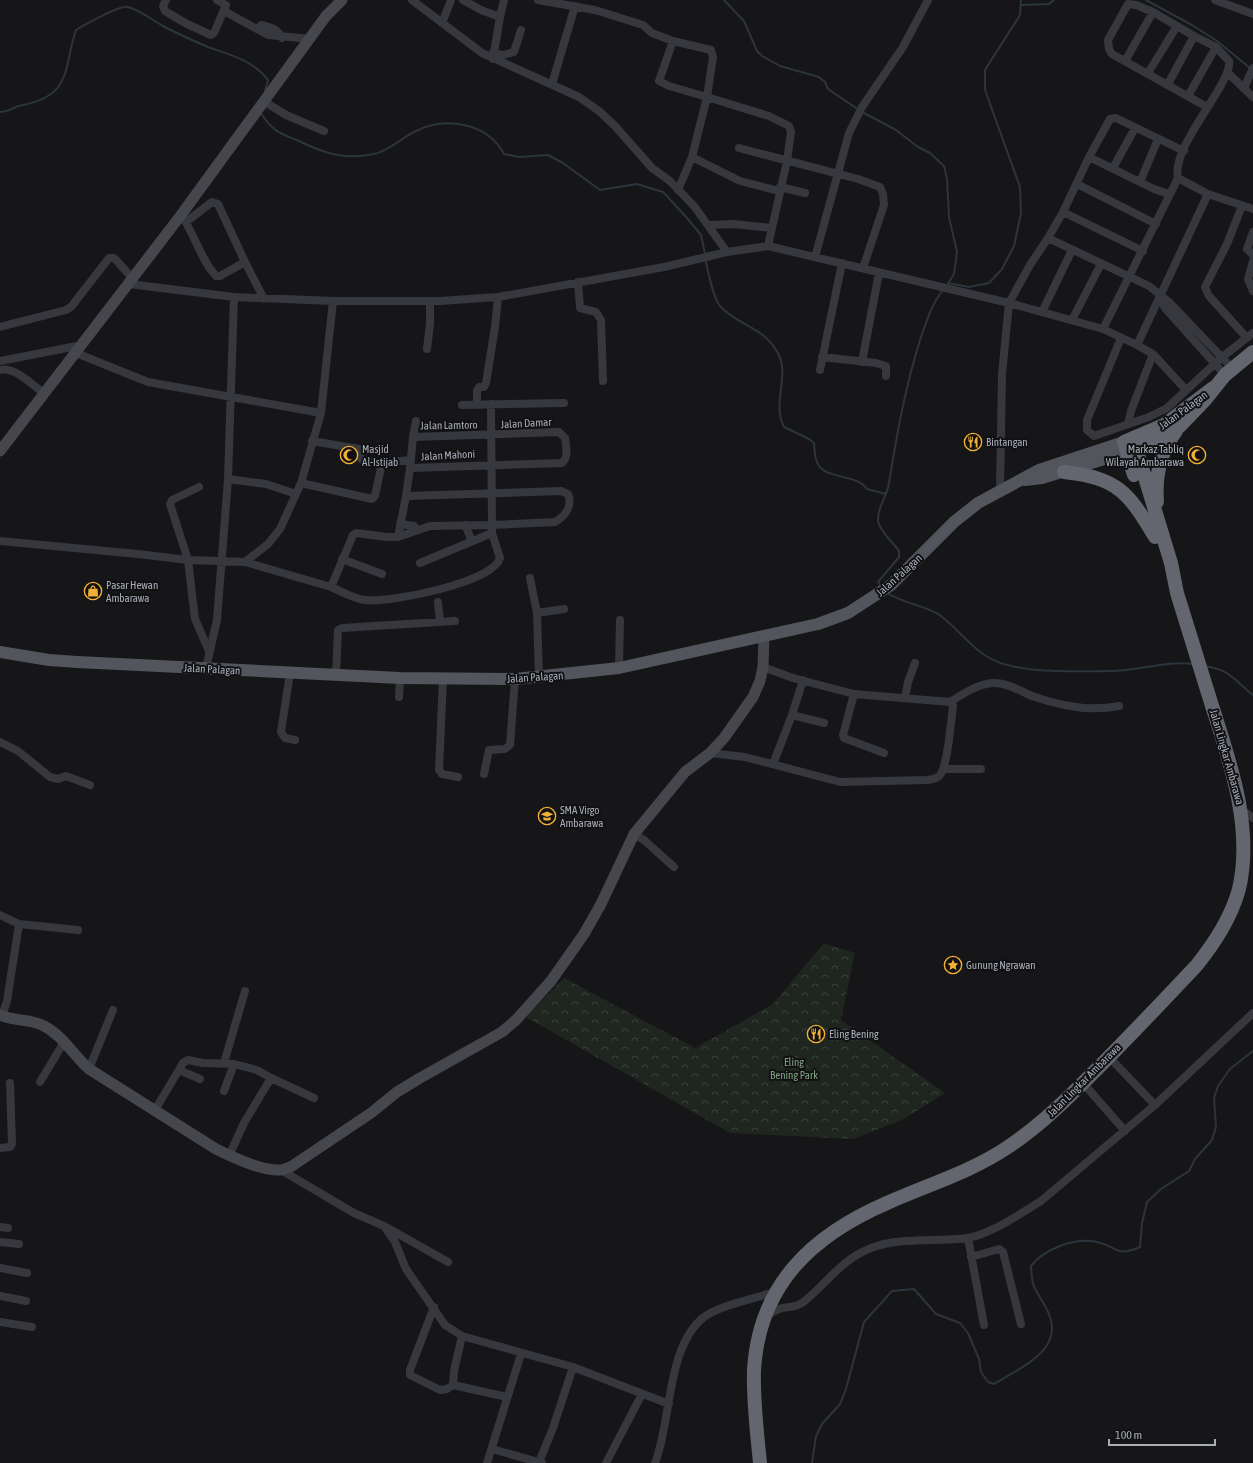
<svg xmlns="http://www.w3.org/2000/svg" width="1253" height="1463" viewBox="0 0 1253 1463" font-family="'Asap Condensed',sans-serif">
<style>
.park{fill:url(#park-crowns)}
.lines{fill:none;stroke-linecap:round;stroke-linejoin:round}
.stream{stroke:#2c353c;stroke-width:2}
.street{stroke:#37383d;stroke-width:8}
.secondary{stroke:#45474d;stroke-width:11}
.primary{stroke:#53555c;stroke-width:12}
.highway{stroke:#63666e;stroke-width:14}
.labels{text-anchor:middle;dominant-baseline:central;stroke-width:4;stroke-linejoin:round;paint-order:stroke}
.street-label{font-size:11px;fill:#a8adb8;stroke:#111113}
.poi-label{font-size:11px;fill:#a8adb8;stroke:#111113;text-anchor:start}
.park-label{font-size:11px;fill:#7fa381;stroke:#111113}
</style>
<defs>
<pattern id="park-crowns" width="20" height="18" patternUnits="userSpaceOnUse"><rect width="20" height="18" fill="#1e261f"/><path d="M2 6a3 3 0 1 1 6 0M12 15a3 3 0 1 1 6 0" fill="none" stroke="#3c433d"/></pattern>
</defs>
<rect width="100%" height="100%" fill="#161618"/>
<path class="park" d="M 824,943 L 855,953 L 841,1020 L 945,1093 L 902,1120 L 853,1139 L 730,1133 L 526,1017 L 564,978 L 695,1048 L 773,1004 Z"/>
<g class="lines">
<path class="stream" d="M 724,0 L 744,21 L 757,51 L 762,56 L 780,66 L 819,77 L 825,82 L 828,89 L 859,110
M 1146,0 L 1192,25 L 1217,41 L 1250,68
M 1021,5 L 1049,4 L 1054,0
M 0,112 C 9,112 15,106 23,105 C 73,95 63,68 76,30 C 84,25 120,5 128,7 C 140,10 152,20 163,26 C 176,33 194,41 208,47 C 230,55 253,60 268,80 L 265,91
M 260,112 C 274,133 280,133 301,142 C 326,154 346,160 374,154 C 389,151 400,139 414,132 C 444,116 487,122 504,154 L 519,157 L 548,155 L 563,163 L 600,190 L 637,184 L 663,192 L 687,218 L 701,235 L 705,254
M 862,112 L 896,130 L 918,147 L 930,153 L 944,166 L 947,179 L 949,217 L 957,252 L 954,274 L 947,285
M 705,258 C 708,270 713,300 721,307 C 740,327 765,327 779,355 C 789,377 772,405 784,427 L 809,439 L 814,443 C 815,449 814,456 817,462 C 823,480 856,473 867,489 L 886,494
M 948,283 L 969,287 L 989,283 L 1002,269 L 1014,246 L 1021,213 L 1020,187 L 985,90 L 985,70 L 1020,15 L 1021,0
M 882,587 L 878,582 L 899,557 L 899,551 C 893,542 880,532 878,521 C 877,507 887,497 889,483 C 897,434 905,388 920,340 C 926,323 931,305 943,290
M 887,593 C 903,603 922,605 938,614 C 956,626 967,644 986,656 C 1014,675 1077,671 1111,671 C 1138,671 1168,660 1193,664
M 1205,666 C 1231,670 1234,680 1253,695
M 812,1463 L 816,1436 L 822,1424 L 840,1404 L 846,1389 L 864,1322 L 892,1291 L 914,1289 L 936,1314 L 960,1323 L 968,1333 L 979,1359 L 981,1372 L 988,1382 L 994,1384 C 1023,1366 1070,1348 1045,1306 C 1035,1288 1032,1289 1031,1266 C 1044,1249 1075,1237 1097,1242 C 1118,1246 1114,1258 1140,1247 L 1142,1223 L 1147,1202 L 1161,1189 L 1189,1171 L 1195,1159 L 1212,1140 L 1216,1127 L 1214,1098 L 1218,1086 L 1230,1069 L 1253,1051"/>
<path class="street" d="M 166,0 L 163,6 L 165,11 L 187,24 L 211,35 L 214,33 L 226,5 L 217,0
M 412,0 L 482,53 L 579,97 L 599,111 L 615,126 L 652,168 L 670,181 L 694,206 L 727,252
M 463,0 L 481,10 L 500,17 L 493,59
M 538,0 L 595,10 L 643,25 L 652,33 L 673,41 L 711,50 L 713,57 L 707,97 L 769,116 L 789,126 L 791,132 L 787,161 L 768,246
M 1215,0 L 1253,14
M 224,11 L 268,35 L 311,39
M 500,17 L 504,0
M 442,23 L 451,0
M 259,30 L 261,25 C 270,27 278,29 282,38
M 673,41 L 659,81 L 669,86 L 707,97 L 692,157 L 740,181 L 779,191
M 493,53 L 503,55 L 514,52 L 521,30
M 1125,61 L 1153,12
M 1148,73 L 1177,26
M 1228,73 L 1253,97
M 552,84 L 575,6
M 1168,84 L 1194,36
M 1244,88 L 1253,68
M 1188,96 L 1216,47
M 265,102 L 286,115 L 324,131
M 1207,107 L 1112,54 L 1109,49 L 1108,40 L 1128,4 L 1136,5 L 1153,12 L 1194,36 L 1216,47 L 1229,61 C 1233,83 1170,147 1178,178 L 1208,194 L 1253,209
M 739,148 L 858,179 L 880,187 L 883,194 L 884,205 L 863,268
M 1184,151 L 1116,118 L 1110,119 L 1089,157 L 1063,212 L 1048,238 L 1149,286 L 1169,302 L 1232,368
M 1089,157 L 1154,189 L 1169,194
M 1113,168 L 1135,128
M 1140,182 L 1158,139
M 1077,184 L 1156,224
M 780,187 L 805,193
M 678,190 L 692,157
M 1242,206 L 1227,244 L 1205,287 L 1209,296 L 1247,338
M 1063,212 L 1143,251
M 181,215 C 195,234 200,259 216,276 L 220,276 L 245,262 L 264,299
M 186,222 L 212,202 L 218,204 L 245,262
M 708,225 L 734,224 L 771,228
M 1253,232 L 1247,249 L 1253,255
M 1048,238 L 1030,265 L 1009,303 L 1103,329 L 1137,345 L 1153,354 L 1186,390
M 815,257 L 849,133 L 862,107 L 903,47 L 928,0
M 1253,261 L 1248,279 L 1253,291
M 578,282 L 580,308 L 596,312 L 601,320 L 603,381
M 129,284 L 234,297 L 228,479 L 217,620 L 206,668
M 1159,296 L 1165,308 L 1225,375
M 234,297 L 333,301 L 321,413
M 333,301 L 440,301 L 498,297 L 664,267 L 727,252 L 768,246 L 1009,303 L 1002,374 L 1000,490
M 1042,312 L 1072,250
M 1072,320 L 1101,264
M 0,327 L 66,310 L 71,307 L 109,258 L 114,258 L 116,260 L 133,279
M 1103,329 L 1178,178
M 1121,338 L 1087,420 L 1087,430 L 1094,436 L 1149,417 L 1167,408 L 1221,358 L 1253,333
M 1137,345 L 1208,194
M 427,349 L 430,324 L 430,301
M 76,353 L 148,382 L 321,413 L 301,483 L 280,529 L 268,544 L 245,562
M 822,357 L 876,363 L 886,366 L 886,376
M 0,361 L 82,345
M 862,362 L 879,273
M 0,370 C 15,366 33,386 45,394
M 820,370 L 842,263
M 477,404 L 477,391 L 479,387 L 484,387 L 486,383 L 495,327 L 498,297
M 462,405 L 564,403
M 1128,424 L 1131,411 L 1153,354
M 413,437 L 416,421
M 312,441 L 359,449 L 361,451 L 360,458 L 362,460 L 382,463 L 411,460
M 228,479 L 266,484 L 296,494
M 301,483 L 372,499 L 375,496 L 382,463
M 199,487 L 172,500 L 170,504 L 188,560 L 195,619 L 209,651
M 406,496 L 410,468 L 562,463 C 569,457 566,447 565,438 L 559,432 L 413,437 L 410,468
M 400,524 L 414,526 L 417,530
M 465,525 L 472,541
M 398,537 L 406,496 L 561,491 L 568,494 C 573,506 565,516 555,522 L 492,525 L 492,533 L 420,563
M 0,541 L 138,554 L 188,560 L 245,562 L 331,587 L 353,535 L 356,533 L 387,537 L 398,537 L 430,526 L 492,525 L 491,404
M 342,559 L 382,574
M 530,578 L 537,613 L 539,677
M 331,587 C 341,591 354,599 365,600 C 389,603 493,583 500,558 L 492,533
M 438,602 L 440,622
M 537,613 L 564,609
M 619,668 L 620,620
M 290,673 L 281,732 L 285,738 L 295,740
M 336,675 L 338,630 L 342,628 L 455,621
M 443,679 L 439,770 L 442,774 L 458,777
M 854,694 L 843,735 L 844,738 L 884,753
M 399,697 L 400,678
M 905,698 L 908,682 L 915,663
M 950,702 C 963,694 979,683 995,683 C 1008,683 1020,691 1032,696 C 1060,706 1090,712 1119,706
M 792,715 L 824,723
M 0,742 L 18,751 L 50,777 L 58,779 L 66,776 L 90,785
M 710,753 L 745,757 L 840,782 L 927,780 C 931,779 935,780 939,776 C 948,768 951,719 953,706 L 950,702 L 854,694 L 793,678 L 763,667
M 773,764 L 792,715 L 803,680
M 943,769 L 981,769
M 484,774 L 489,750 L 505,749 L 510,745 L 515,679
M 1241,809 L 1253,818
M 634,834 L 644,840 L 674,867
M 0,915 L 19,924 L 78,930
M 2,1016 L 7,1001 L 19,924
M 1109,1057 L 1155,1105
M 224,1063 L 245,991
M 89,1069 L 113,1010
M 179,1070 L 200,1079
M 40,1082 L 64,1042
M 1083,1083 L 1125,1131
M 224,1091 L 234,1064
M 155,1110 L 183,1063 L 188,1060 L 203,1063 L 234,1064 L 257,1070 L 271,1078 L 314,1098
M 0,1148 L 10,1147 L 12,1144 L 10,1083
M 229,1156 L 244,1123 L 271,1078
M 281,1170 L 354,1213 L 384,1226 L 395,1242 L 406,1269 L 445,1325 L 462,1336 L 573,1367 L 669,1404
M 0,1227 L 8,1228
M 386,1227 L 448,1262
M 968,1238 L 984,1325
M 0,1242 L 19,1244
M 971,1257 L 999,1249 L 1003,1252 L 1021,1324
M 0,1268 L 27,1273
M 0,1296 L 26,1301
M 434,1307 L 410,1370 L 410,1375 L 440,1390 L 447,1389 L 453,1385
M 766,1316 C 770,1314 775,1310 779,1309 C 787,1306 795,1308 802,1303 C 827,1284 840,1260 871,1248 C 899,1237 937,1242 967,1238 C 989,1235 1022,1213 1041,1201 L 1155,1105 L 1253,1013
M 0,1322 L 32,1327
M 462,1336 L 454,1371 L 453,1385 L 507,1397
M 492,1449 L 542,1463
M 539,1462 L 553,1428 L 573,1367
M 487,1463 L 521,1354
M 606,1463 L 642,1394
M 655,1463 C 672,1420 666,1347 704,1317 C 720,1305 756,1299 776,1291"/>
<path class="secondary" d="M 0,451 L 181,215 L 326,16 L 342,0
M 0,1015 C 13,1021 29,1019 42,1025 C 62,1034 73,1055 89,1069 L 216,1149 C 232,1157 262,1171 280,1170 C 283,1170 288,1168 292,1166 L 371,1113 L 397,1092 L 420,1078 L 502,1032 L 516,1020 L 551,981 L 584,934 L 601,904 L 634,834 L 685,772 L 710,753 L 724,738 L 753,697 L 760,681 L 763,667 L 764,637"/>
<path class="primary" d="M 1025,480 L 1042,478 L 1127,452
M 0,652 L 49,660 L 77,662 L 400,678 L 515,679 L 619,668 L 818,624 L 848,613 L 891,585 L 954,522 L 978,503 L 1039,470 L 1124,442"/>
<path class="highway" d="M 1127,452 L 1149,444 L 1180,426 L 1205,400 L 1225,375 L 1253,352
M 1064,472 C 1118,478 1128,492 1155,537
M 1134,475 L 1124,442 L 1164,425 L 1213,388
M 1157,502 C 1155,476 1160,452 1176,431
M 760,1463 C 757,1432 753,1401 754,1370 C 759,1284 813,1235 887,1203 C 927,1185 971,1172 1008,1147 C 1041,1125 1069,1097 1097,1069 C 1131,1035 1164,1000 1197,965 C 1215,942 1231,918 1239,889 C 1253,829 1231,765 1213,709 C 1201,670 1189,631 1177,593 L 1171,563 L 1133,438"/>
</g>
<defs>
<symbol id="restaurant-ring" viewBox="-11 -11 22 22"><circle r="9.5" fill="#111113" stroke="#f2b134" stroke-width="1.5"/><path d="M-5-6h1v4h1v-4h1v4h1v-4h1v5L-1.5 .5V6h-2V.5L-5-1ZM5-6V6H3V1.5H1.5Q1.5-4 5-6Z" fill="#f2b134"/></symbol>
<symbol id="mosque-ring" viewBox="-11 -11 22 22"><circle r="9.5" fill="#111113" stroke="#f2b134" stroke-width="1.5"/><path d="M3.5-4.9A6 6 0 1 0 3.5 4.9A5 5 0 1 1 3.5-4.9Z" fill="#f2b134"/></symbol>
<symbol id="shop-ring" viewBox="-11 -11 22 22"><circle r="9.5" fill="#111113" stroke="#f2b134" stroke-width="1.5"/><path d="M-5-2.5h2.3a2.7 3.5 0 0 1 5.4 0H5L5.5 6h-11ZM-1.5-2.5h3a1.5 2.3 0 0 0-3 0Z" fill="#f2b134"/></symbol>
<symbol id="school-ring" viewBox="-11 -11 22 22"><circle r="9.5" fill="#111113" stroke="#f2b134" stroke-width="1.5"/><path d="M0-5L7-2L0 1L-7-2ZM-4 1L0 2.5L4 1V4Q0 6-4 4Z" fill="#f2b134"/></symbol>
<symbol id="sight-ring" viewBox="-11 -11 22 22"><circle r="9.5" fill="#111113" stroke="#f2b134" stroke-width="1.5"/><path d="M0-6L1.8-2.2L6-1.7L2.9 1.2L3.7 5.4L0 3.3L-3.7 5.4L-2.9 1.2L-6-1.7L-1.8-2.2Z" fill="#f2b134"/></symbol>
</defs>
<g fill-rule="evenodd">
<use href="#restaurant-ring" x="963" y="432" width="20" height="20"/>
<use href="#mosque-ring" x="339" y="445" width="20" height="20"/>
<use href="#mosque-ring" x="1187" y="445" width="20" height="20"/>
<use href="#shop-ring" x="83" y="581" width="20" height="20"/>
<use href="#school-ring" x="537" y="806" width="20" height="20"/>
<use href="#sight-ring" x="943" y="955" width="20" height="20"/>
<use href="#restaurant-ring" x="806" y="1024" width="20" height="20"/>
</g>
<g class="labels">
<g class="street-label">
<text transform="translate(1183 410) rotate(-36)">Jalan Palagan</text>
<text transform="translate(526 423) rotate(-3)">Jalan Damar</text>
<text transform="translate(449 425) rotate(-1)">Jalan Lamtoro</text>
<text transform="translate(448 455) rotate(-3)">Jalan Mahoni</text>
<text transform="translate(899 575) rotate(-42)">Jalan Palagan</text>
<text transform="translate(212 669) rotate(3)">Jalan Palagan</text>
<text transform="translate(535 677) rotate(-4)">Jalan Palagan</text>
<text transform="translate(1227 757) rotate(74)">Jalan Lingkar Ambarawa</text>
<text transform="translate(1084 1080) rotate(-45)">Jalan Lingkar Ambarawa</text>
</g>
<g class="poi-label">
<text x="986" y="442">Bintangan</text>
<text x="362" y="449">Masjid<tspan x="362" dy="13">Al-Istijab</tspan></text>
<text x="1184" y="449" text-anchor="end">Markaz Tabliq<tspan x="1184" dy="13">Wilayah Ambarawa</tspan></text>
<text x="106" y="585">Pasar Hewan<tspan x="106" dy="13">Ambarawa</tspan></text>
<text x="560" y="810">SMA Virgo<tspan x="560" dy="13">Ambarawa</tspan></text>
<text x="966" y="965">Gunung Ngrawan</text>
<text x="829" y="1034">Eling Bening</text>
</g>
<g class="park-label">
<text x="794" y="1062">Eling<tspan x="794" dy="13">Bening Park</tspan></text>
</g>
</g>
<path d="M1109 1439v6h106v-6" fill="none" stroke="#a8adb8" stroke-width="2"/>
<text x="1115" y="1439" font-size="12" fill="#a8adb8" stroke="#111113" stroke-width="3" paint-order="stroke">100 m</text>
</svg>
